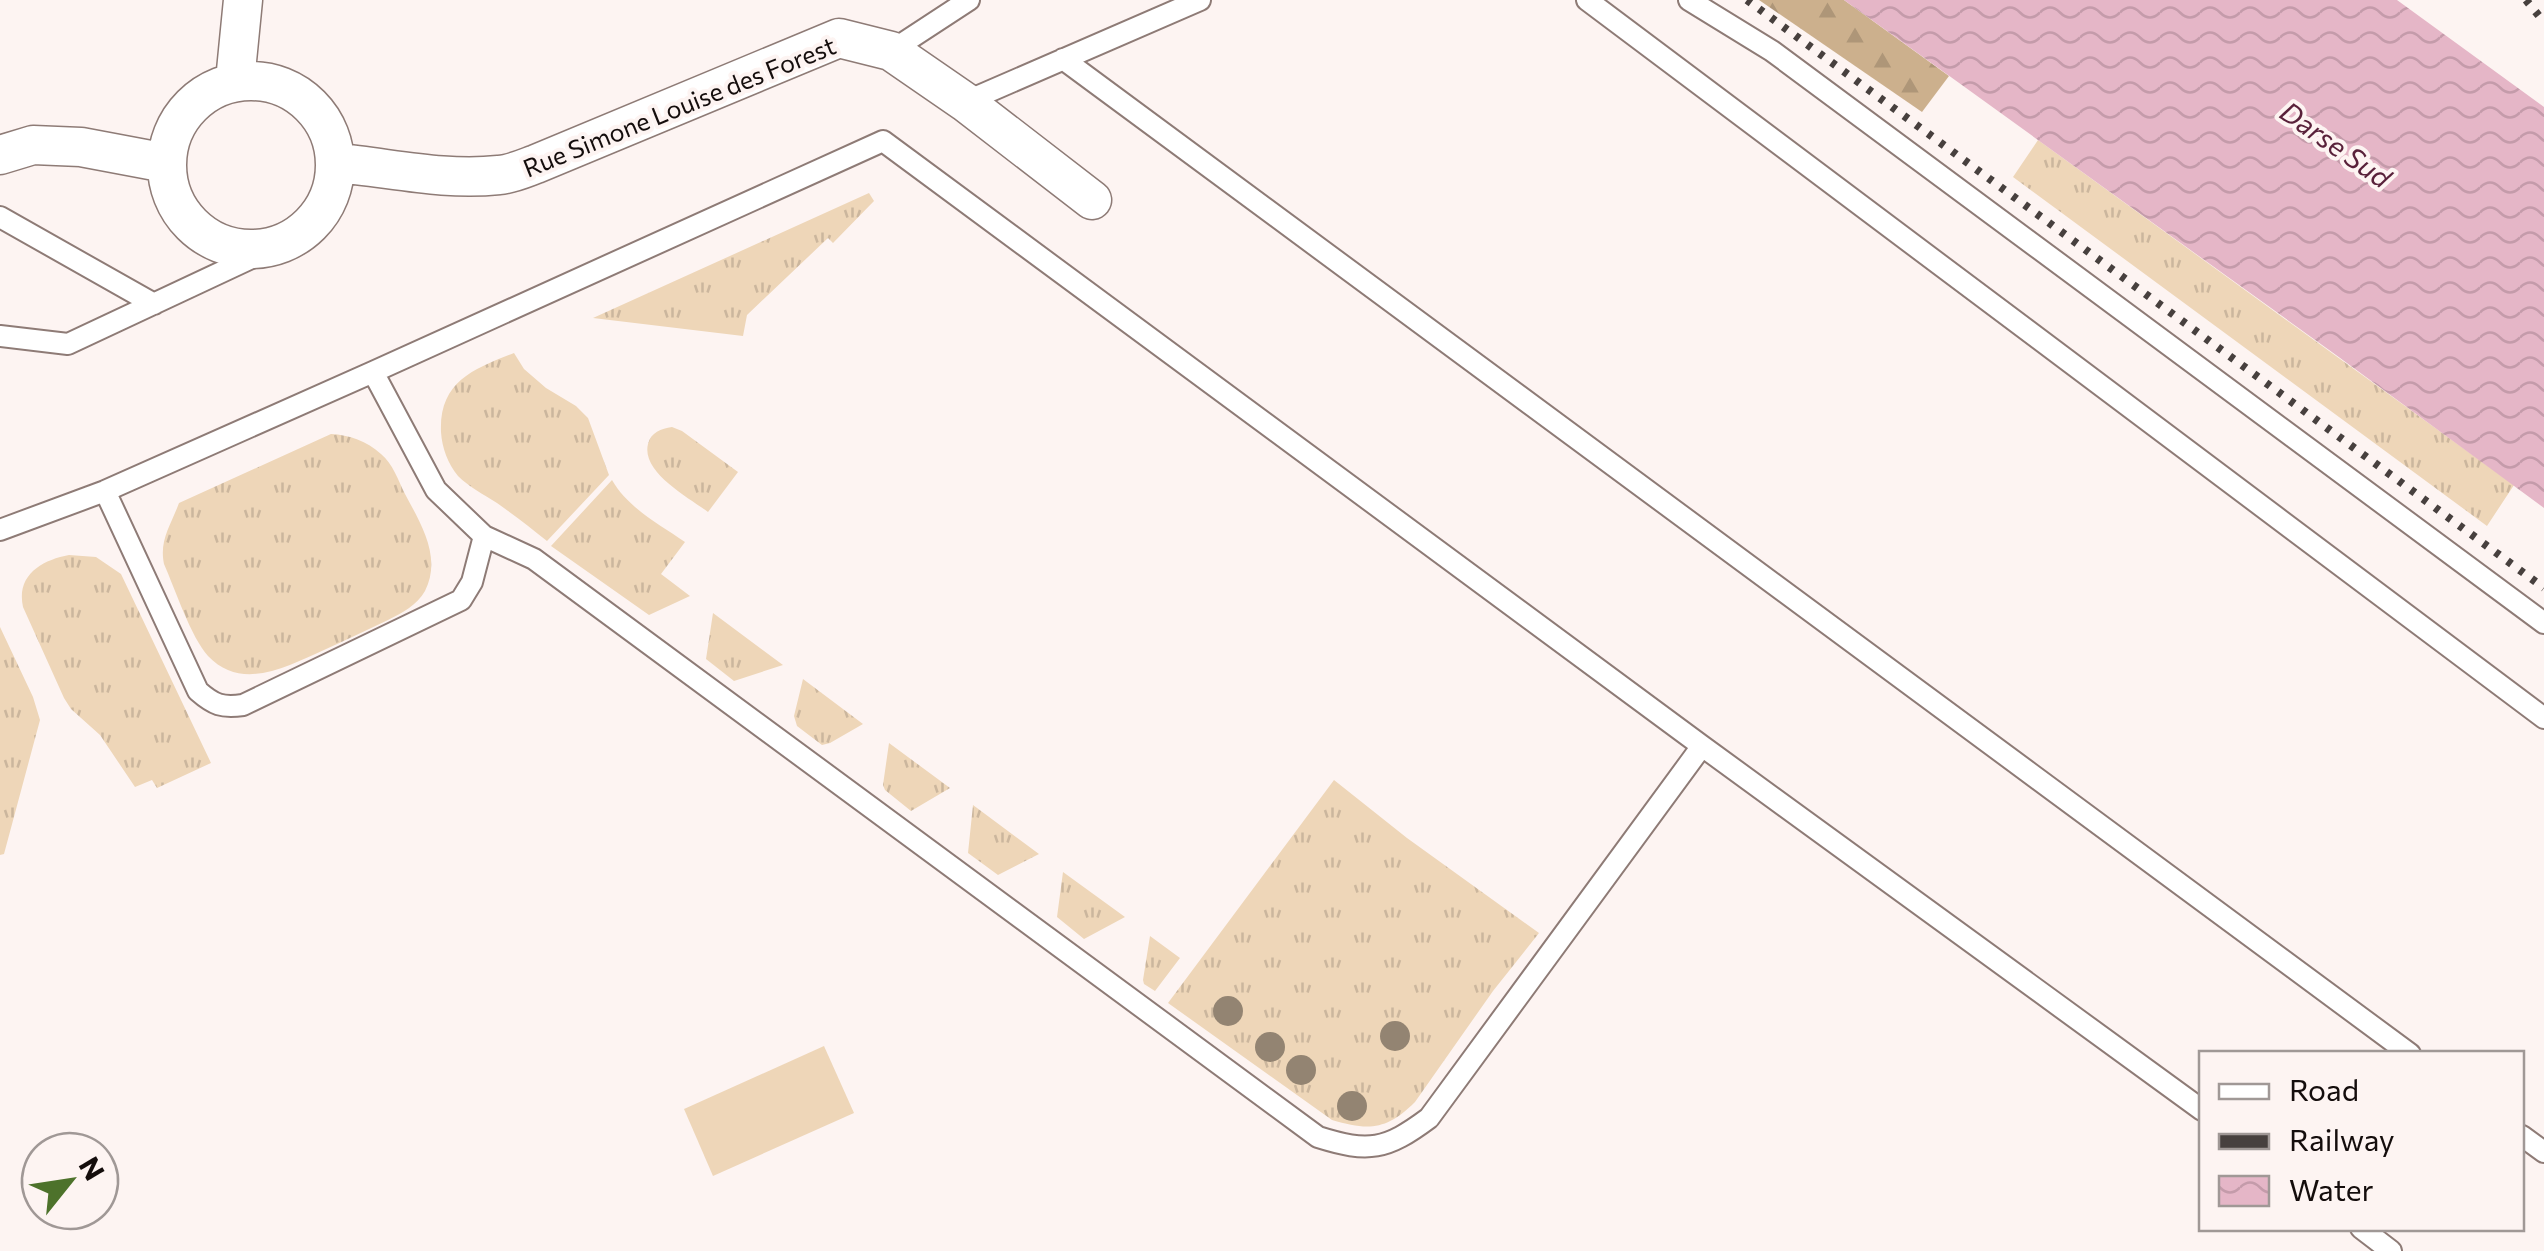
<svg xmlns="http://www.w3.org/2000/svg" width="2544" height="1251" viewBox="0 0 2544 1251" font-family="Commissioner,sans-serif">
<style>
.grass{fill:url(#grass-tufts)}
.forest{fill:url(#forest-firs)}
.garden{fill:#eed6b8}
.water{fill:url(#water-waves)}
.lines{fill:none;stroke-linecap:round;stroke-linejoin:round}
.lane-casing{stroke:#8e7b76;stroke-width:24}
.street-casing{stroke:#8e7b76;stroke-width:41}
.lane{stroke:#fff;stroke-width:20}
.street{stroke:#fff;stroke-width:38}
.rail{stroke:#47403e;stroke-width:8;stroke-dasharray:5 10;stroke-linecap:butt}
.tree{fill:#938472}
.labels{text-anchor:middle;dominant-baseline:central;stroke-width:8;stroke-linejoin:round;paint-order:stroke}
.street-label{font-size:25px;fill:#140d0c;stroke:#fdf4f2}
.water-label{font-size:28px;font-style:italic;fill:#59213a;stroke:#fdf4f2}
</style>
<defs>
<pattern id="grass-tufts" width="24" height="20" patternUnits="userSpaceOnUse" patternTransform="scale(2.5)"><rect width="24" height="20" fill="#eed6b8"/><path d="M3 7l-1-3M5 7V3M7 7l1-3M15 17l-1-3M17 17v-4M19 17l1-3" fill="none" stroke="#cbb69d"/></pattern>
<pattern id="forest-firs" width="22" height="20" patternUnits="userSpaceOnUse" patternTransform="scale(2.5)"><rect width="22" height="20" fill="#ccb08d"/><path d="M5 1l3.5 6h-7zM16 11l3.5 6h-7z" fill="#ae9678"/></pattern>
<pattern id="water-waves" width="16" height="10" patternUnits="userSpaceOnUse" patternTransform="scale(2.5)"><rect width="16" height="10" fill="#e5b6c7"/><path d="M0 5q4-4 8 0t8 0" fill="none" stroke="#c49baa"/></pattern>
</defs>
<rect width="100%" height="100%" fill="#fdf4f2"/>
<path class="grass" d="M 2038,140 L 2514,485 L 2487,526 L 2013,177 Z
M 869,193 L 874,201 L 833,243 L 828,238 L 747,315 L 743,336 L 593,318 Z
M 514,353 L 524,369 L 546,388 L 576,406 L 588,418 L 609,475 L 547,541 C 531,528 514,515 497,503 C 483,494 469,487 458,476 C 448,464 442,448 441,432 C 439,382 473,369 514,353 Z
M 672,427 L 682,431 L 738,472 L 708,512 C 688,497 641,472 648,444 C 651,432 661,429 672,427 Z
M 331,434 C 349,435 367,441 381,454 C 393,464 398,480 405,494 C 421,524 442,557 425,591 C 417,605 402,613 388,620 C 367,630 346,640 324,650 C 288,666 242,692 208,656 C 191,637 175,589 164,564 C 159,540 171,525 179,503 Z
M 612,480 C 628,508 659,524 685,542 L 661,574 L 690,596 L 649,615 L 551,546 Z
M 69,555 L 96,557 L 121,574 L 211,763 L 157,788 L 152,780 L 135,787 L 100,735 L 71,709 L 64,698 L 23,607 C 16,575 42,560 69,555 Z
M 713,613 L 783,665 L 734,681 L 706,659 Z
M 0,627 L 33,697 L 40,720 L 4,854 L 0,855 Z
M 803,679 L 863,724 L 830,743 L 822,745 L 797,726 L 794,716 Z
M 889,743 L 950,788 L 911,811 L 885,790 L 883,785 Z
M 1334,780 L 1407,838 L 1539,933 L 1493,991 L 1415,1102 C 1387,1130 1369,1131 1332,1120 L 1168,1003 Z
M 973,805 L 1039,854 L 998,875 L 968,853 Z
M 1063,872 L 1125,917 L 1084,939 L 1057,917 Z
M 1150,936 L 1180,958 L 1155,991 L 1144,984 L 1143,980 Z"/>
<path class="forest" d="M 1759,0 L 1844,0 L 1949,76 L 1922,112 Z"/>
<path class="garden" d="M 824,1046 L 854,1113 L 713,1176 L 684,1109 Z"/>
<path class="water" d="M 1844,0 L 2397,0 L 2544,107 L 2544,508 L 2336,355 Z"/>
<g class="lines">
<defs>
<path id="lane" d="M 1587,0 L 2544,718
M 1689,0 L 1772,51 L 2544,623
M 891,51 L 969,0
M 1063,59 L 2410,1054
M 965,102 L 1200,0
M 0,217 L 154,304
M 0,336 L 68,344 L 277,246
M 373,372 L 436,490 L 484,536 L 534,559 L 1318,1137 C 1369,1153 1386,1150 1429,1118 L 1702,746
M 105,491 L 198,691 C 214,705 222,708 243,705 L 461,600 L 472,582 L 484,536
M 0,530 L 105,491 L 373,372 L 883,141 L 1702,746 L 2202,1110
M 2522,1136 L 2544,1152
M 2361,1228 L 2391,1251"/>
<path id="street" d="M167 165a84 84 0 1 1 168 0a84 84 0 1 1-168 0Z
M 235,81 L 243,0
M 0,155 L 33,145 L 81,147 L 166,163
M 337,163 C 392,168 444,181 499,175 C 512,174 525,168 536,164 L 839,38 L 891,51 L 965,102 L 1092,200"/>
</defs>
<use href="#lane" class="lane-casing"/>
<use href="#street" class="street-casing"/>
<use href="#lane" class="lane"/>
<use href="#street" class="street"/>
<path class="rail" d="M 1747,0 L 2544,588
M 2526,0 L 2544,22"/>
</g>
<g class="tree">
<circle cx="1228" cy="1011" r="15"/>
<circle cx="1395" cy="1036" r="15"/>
<circle cx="1270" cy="1047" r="15"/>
<circle cx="1301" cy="1070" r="15"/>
<circle cx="1352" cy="1106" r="15"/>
</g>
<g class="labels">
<g class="street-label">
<text transform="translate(679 106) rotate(-22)">Rue Simone Louise des Forest</text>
</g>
<g class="water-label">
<text transform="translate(2336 144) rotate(35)">Darse Sud</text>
</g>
</g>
<rect x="2199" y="1051" width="325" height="180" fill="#fdf4f2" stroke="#a09896" stroke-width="2.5"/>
<rect x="2219" y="1084" width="50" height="15" fill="#ffffff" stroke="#a09896" stroke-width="2.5"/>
<text x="2289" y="1101" font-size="30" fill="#140d0c">Road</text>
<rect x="2219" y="1134" width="50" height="15" fill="#47403e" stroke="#a09896" stroke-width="2.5"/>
<text x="2289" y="1151" font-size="30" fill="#140d0c">Railway</text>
<rect x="2219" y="1176" width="50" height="30" fill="url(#water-waves)" stroke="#a09896" stroke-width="2.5"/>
<text x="2289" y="1201" font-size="30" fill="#140d0c">Water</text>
<g transform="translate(70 1181) rotate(60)"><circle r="48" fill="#fdf4f2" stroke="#a09896" stroke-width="2.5"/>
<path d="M0-8L18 38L0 25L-18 38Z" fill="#4d722b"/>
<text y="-15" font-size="28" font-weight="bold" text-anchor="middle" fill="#140d0c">N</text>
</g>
</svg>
